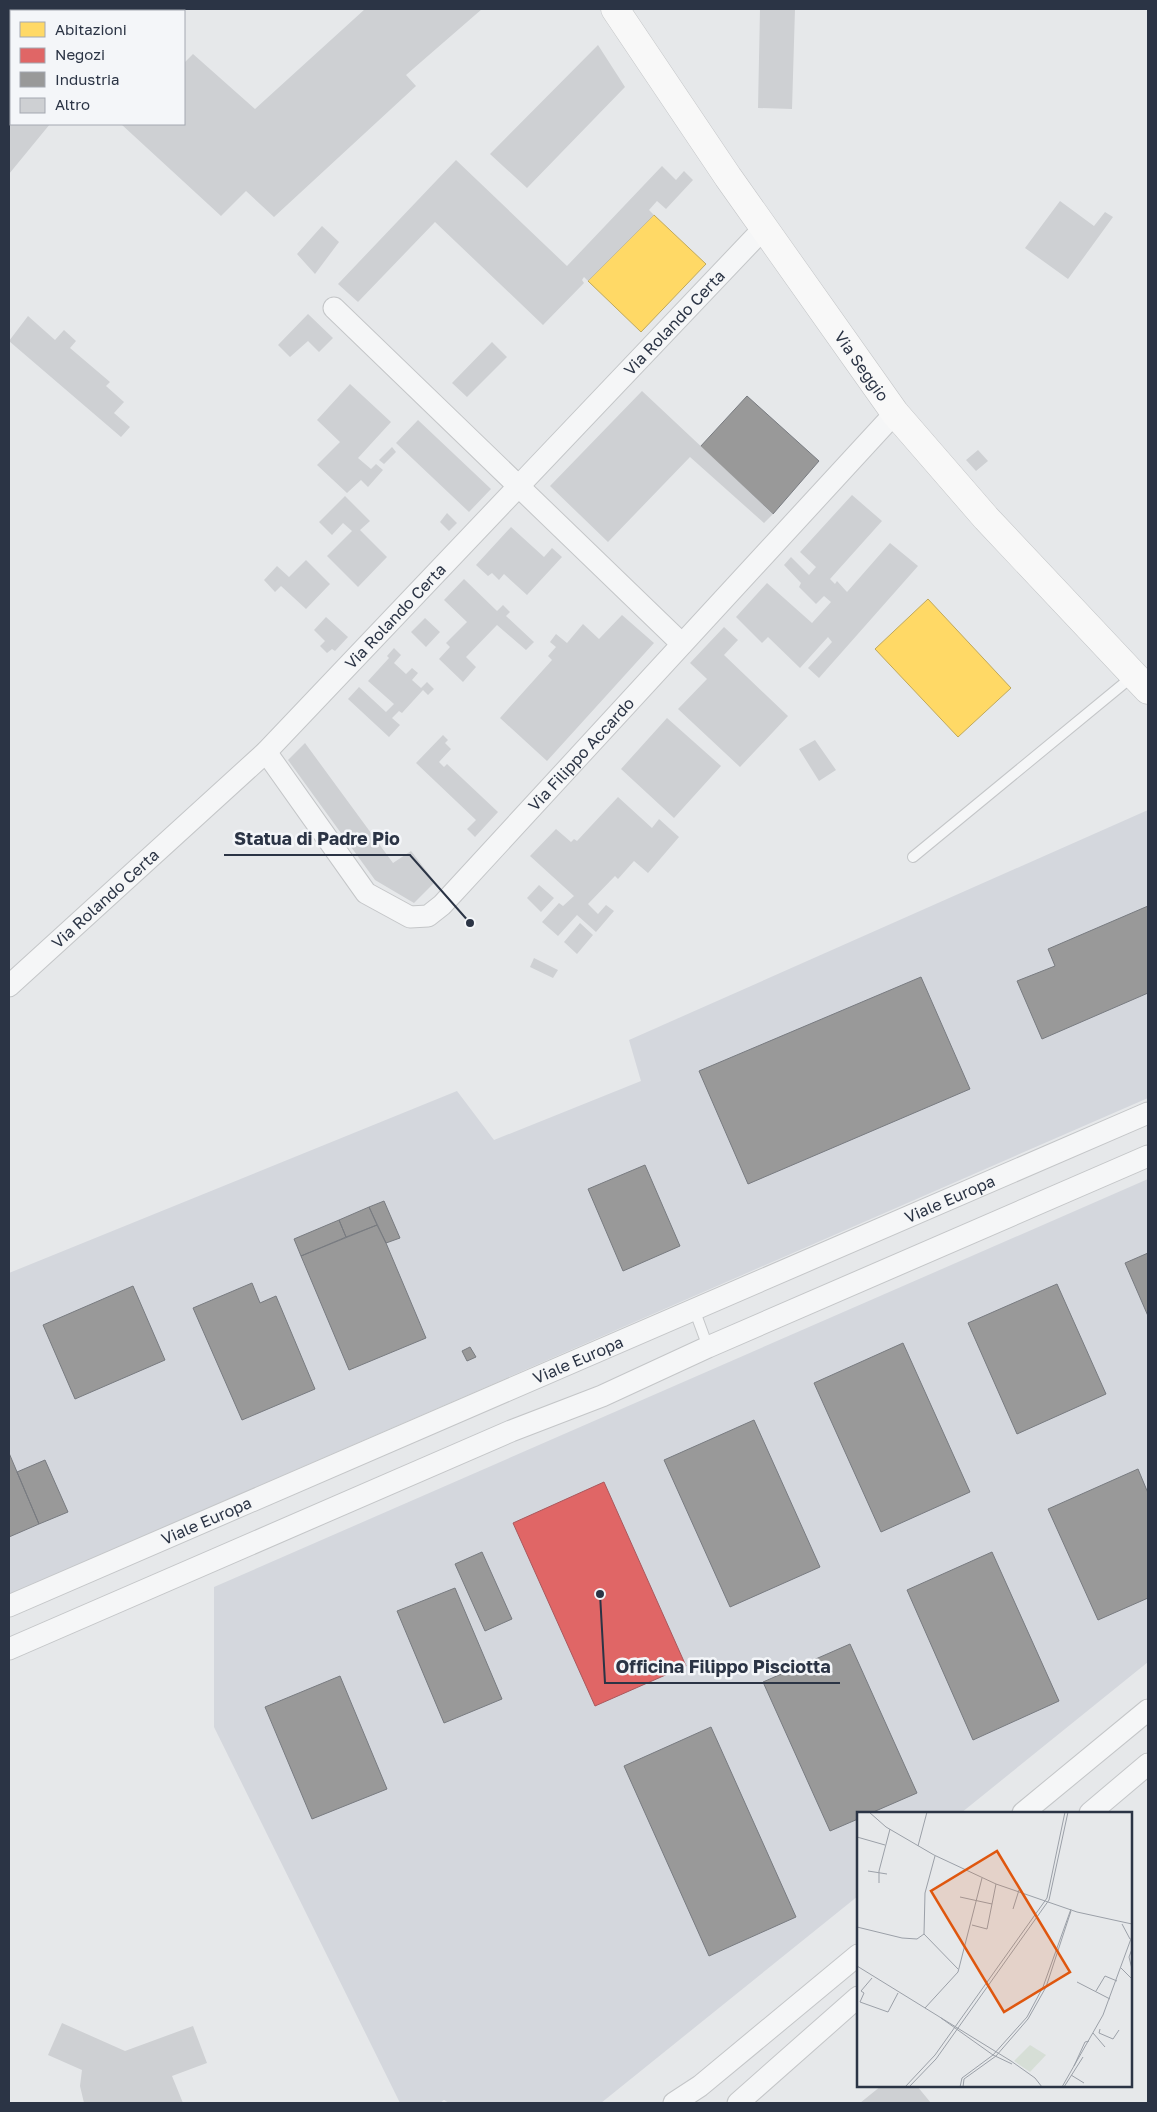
<svg xmlns="http://www.w3.org/2000/svg" width="1157" height="2112" viewBox="0 0 1157 2112" font-family="'Golos Text',sans-serif">
<style>
.built{fill:#d4d7dd}
.homes{fill:#ffd966;stroke:#bfa85c}
.shops{fill:#e06666;stroke:#aa575c}
.industry{fill:#999;stroke:#787b80}
.building{fill:#ced0d3}
.lines{fill:none;stroke-linecap:round;stroke-linejoin:round}
.lane-casing{stroke:#c4c6c8;stroke-width:12}
.street-casing{stroke:#c4c6c8;stroke-width:23}
.secondary-casing{stroke:#c4c6c8;stroke-width:29}
.lane{stroke:#f5f6f7;stroke-width:10}
.street{stroke:#f5f6f7;stroke-width:21}
.secondary{stroke:#f8f8f8;stroke-width:28}
.labels{text-anchor:middle;dominant-baseline:central;stroke-width:5;stroke-linejoin:round;paint-order:stroke}
.street-label{font-size:16px;fill:#2b3445;stroke:#f4f6f9}
.inset-road{fill:none;stroke:#9ba0a8;stroke-width:1}
.view{fill:#df570f;fill-opacity:0.15;stroke:#df570f;stroke-width:2.5}
.inset-edge{fill:none;stroke:#2b3445;stroke-width:2.5}
.leader{fill:none;stroke:#2b3445;stroke-width:2}
.callout-dot{fill:#2b3445;stroke:#f4f6f9;stroke-width:2}
.callout-label{font-size:18px;text-anchor:middle;font-weight:bold;fill:#2b3445;stroke:#f4f6f9;stroke-width:5;stroke-linejoin:round;paint-order:stroke}
</style>
<rect width="100%" height="100%" fill="#e6e8ea"/>
<path class="built" d="M 1148,810 L 1148,1098 L 9,1595 L 9,1273 L 457,1091 L 494,1140 L 641,1081 L 629,1040 Z
M 1148,1179 L 1148,1662 L 961,1813 L 858,1813 L 858,1896 L 601,2103 L 449,2103 L 444,2100 L 440,2103 L 400,2103 L 214,1727 L 214,1587 Z"/>
<path class="homes" d="M 654,215 L 706,264 L 641,332 L 588,281 Z
M 928,599 L 1011,688 L 958,737 L 875,649 Z"/>
<path class="shops" d="M 604,1482 L 686,1666 L 595,1706 L 513,1523 Z"/>
<path class="industry" d="M 747,396 L 819,461 L 773,514 L 700,447 Z
M 1148,906 L 1148,993 L 1042,1039 L 1017,981 L 1055,966 L 1048,949 Z
M 921,977 L 970,1089 L 748,1184 L 699,1071 Z
M 645,1165 L 680,1246 L 623,1271 L 588,1189 Z
M 384,1201 L 400,1238 L 386,1243 L 369,1207 Z
M 369,1207 L 377,1225 L 346,1237 L 339,1220 Z
M 339,1220 L 346,1237 L 301,1256 L 294,1239 Z
M 377,1225 L 386,1243 L 426,1338 L 349,1370 L 301,1256 Z
M 1148,1253 L 1148,1316 L 1125,1263 Z
M 252,1283 L 260,1303 L 276,1296 L 315,1389 L 242,1420 L 193,1308 Z
M 1057,1284 L 1106,1394 L 1017,1434 L 968,1323 Z
M 133,1286 L 165,1360 L 75,1399 L 43,1325 Z
M 903,1343 L 970,1492 L 881,1532 L 814,1383 Z
M 470,1347 L 476,1357 L 467,1361 L 462,1351 Z
M 754,1420 L 820,1567 L 730,1607 L 664,1460 Z
M 9,1453 L 39,1524 L 9,1537 Z
M 45,1460 L 68,1512 L 39,1524 L 17,1472 Z
M 1138,1469 L 1148,1493 L 1148,1598 L 1098,1620 L 1048,1509 Z
M 482,1552 L 512,1619 L 485,1631 L 455,1564 Z
M 992,1552 L 1059,1701 L 973,1740 L 907,1590 Z
M 455,1588 L 502,1699 L 444,1723 L 397,1611 Z
M 850,1644 L 917,1793 L 871,1813 L 858,1813 L 858,1819 L 830,1831 L 763,1682 Z
M 340,1676 L 387,1789 L 312,1819 L 265,1707 Z
M 711,1727 L 796,1917 L 709,1956 L 624,1766 Z"/>
<path class="building" d="M 103,9 L 143,9 L 141,11 L 101,11 Z
M 365,9 L 482,9 L 406,75 L 416,86 L 274,217 L 246,191 L 221,216 L 121,124 L 184,124 L 184,63 L 193,54 L 255,109 Z
M 760,9 L 795,9 L 792,109 L 758,108 Z
M 598,45 L 625,87 L 527,188 L 490,154 Z
M 11,124 L 50,124 L 9,174 L 9,126 Z
M 456,160 L 567,266 L 662,166 L 676,180 L 684,171 L 693,180 L 666,209 L 657,201 L 649,210 L 654,215 L 588,281 L 584,277 L 582,280 L 584,283 L 543,325 L 435,222 L 358,302 L 338,284 Z
M 1060,201 L 1094,226 L 1105,212 L 1113,217 L 1068,279 L 1025,248 Z
M 322,226 L 339,242 L 315,274 L 297,254 Z
M 308,314 L 333,338 L 319,352 L 308,341 L 290,357 L 278,345 Z
M 28,316 L 55,340 L 64,330 L 76,341 L 70,348 L 110,382 L 106,386 L 124,402 L 114,413 L 130,427 L 121,437 L 9,341 Z
M 492,342 L 507,357 L 467,397 L 452,383 Z
M 350,384 L 391,422 L 358,458 L 371,469 L 376,464 L 383,470 L 368,487 L 361,480 L 347,493 L 317,465 L 340,442 L 317,420 Z
M 642,391 L 773,514 L 764,523 L 690,457 L 608,542 L 550,486 Z
M 418,420 L 491,489 L 469,512 L 396,443 Z
M 392,447 L 396,452 L 384,464 L 379,460 Z
M 978,450 L 988,461 L 976,471 L 966,460 Z
M 852,495 L 882,521 L 830,579 L 835,584 L 837,581 L 847,592 L 890,543 L 918,566 L 819,678 L 808,668 L 832,642 L 828,637 L 800,668 L 768,637 L 762,643 L 736,617 L 767,583 L 812,623 L 831,602 L 824,596 L 816,604 L 799,587 L 801,583 L 784,565 L 791,557 L 809,575 L 816,567 L 800,552 Z
M 345,496 L 370,521 L 360,530 L 387,557 L 358,587 L 327,556 L 352,531 L 343,523 L 332,535 L 319,522 Z
M 447,513 L 457,523 L 449,531 L 440,522 Z
M 511,527 L 544,557 L 552,548 L 562,557 L 527,595 L 504,574 L 499,580 L 492,573 L 488,576 L 476,565 Z
M 306,560 L 330,584 L 306,609 L 281,586 L 275,592 L 264,580 L 277,566 L 289,577 Z
M 464,579 L 497,611 L 503,605 L 510,612 L 506,616 L 534,642 L 526,650 L 497,625 L 466,657 L 476,667 L 463,682 L 439,659 L 450,647 L 446,643 L 467,622 L 444,600 Z
M 622,615 L 654,643 L 547,761 L 500,718 L 552,660 L 548,656 L 556,647 L 550,642 L 556,634 L 567,643 L 583,624 L 599,639 Z
M 326,617 L 348,637 L 335,651 L 332,649 L 327,653 L 320,646 L 325,641 L 314,630 Z
M 425,618 L 440,632 L 426,647 L 411,632 Z
M 724,627 L 738,640 L 724,655 L 788,716 L 740,767 L 678,709 L 707,679 L 690,663 Z
M 394,648 L 401,655 L 394,663 L 406,674 L 412,668 L 418,673 L 412,680 L 421,688 L 427,682 L 434,689 L 428,695 L 423,690 L 402,713 L 399,711 L 392,718 L 400,725 L 389,737 L 348,699 L 359,687 L 386,712 L 394,704 L 368,681 L 389,658 L 387,656 Z
M 667,718 L 721,766 L 674,818 L 621,769 Z
M 443,735 L 448,740 L 445,743 L 451,749 L 439,762 L 444,767 L 447,764 L 498,812 L 475,837 L 467,829 L 476,820 L 416,763 Z
M 815,740 L 836,770 L 819,781 L 799,749 Z
M 305,743 L 393,863 L 411,851 L 435,882 L 414,903 L 375,880 L 288,760 Z
M 618,797 L 652,828 L 659,819 L 679,837 L 648,873 L 634,861 L 618,879 L 615,876 L 588,904 L 598,914 L 606,905 L 614,911 L 596,932 L 577,915 L 558,936 L 542,922 L 559,903 L 563,906 L 574,896 L 530,856 L 556,829 L 571,842 L 574,839 L 577,841 Z
M 539,885 L 554,898 L 541,912 L 527,898 Z
M 580,923 L 593,935 L 577,954 L 564,942 Z
M 534,958 L 558,970 L 553,978 L 530,967 Z
M 62,2023 L 125,2051 L 193,2026 L 207,2063 L 172,2076 L 183,2103 L 84,2103 L 80,2086 L 82,2070 L 48,2055 Z
M 881,2086 L 917,2086 L 931,2103 L 860,2103 Z"/>
<g class="lines">
<defs>
<path id="lane" d="M 913,857 L 1133,676
M 694,1309 L 708,1347"/>
<g id="street">
<path d="M 334,308 L 682,644"/>
<path id="s1" d="M 266,752 L 366,893 L 410,917 L 428,916 L 442,905 L 895,413"/>
<path id="s2" d="M 9,986 L 266,752 L 764,228"/>
<path id="s3" d="M 9,1606 L 1148,1113"/>
<path d="M 9,1649 L 511,1431 L 602,1396 L 708,1347 L 1148,1156"/>
<path d="M 1023,1813 L 1148,1710"/>
<path d="M 1090,1813 L 1148,1764"/>
<path d="M 674,2103 L 700,2086 L 858,1955"/>
<path d="M 738,2103 L 858,1997"/>
</g>
<g id="secondary">
<path id="s4" d="M 615,9 L 728,177 L 895,413 L 986,518 L 1148,690"/>
</g>
</defs>
<use href="#lane" class="lane-casing"/>
<use href="#street" class="street-casing"/>
<use href="#secondary" class="secondary-casing"/>
<use href="#lane" class="lane"/>
<use href="#street" class="street"/>
<use href="#secondary" class="secondary"/>
</g>
<g class="labels">
<g class="street-label">
<text stroke="none"><textPath href="#s2" startOffset="940">Via Rolando Certa</textPath></text>
<text stroke="none"><textPath href="#s4" startOffset="434">Via Seggio</textPath></text>
<text stroke="none"><textPath href="#s2" startOffset="535">Via Rolando Certa</textPath></text>
<text stroke="none"><textPath href="#s1" startOffset="464">Via Filippo Accardo</textPath></text>
<text stroke="none"><textPath href="#s2" startOffset="130">Via Rolando Certa</textPath></text>
<text stroke="none"><textPath href="#s3" startOffset="1025">Viale Europa</textPath></text>
<text stroke="none"><textPath href="#s3" startOffset="620">Viale Europa</textPath></text>
<text stroke="none"><textPath href="#s3" startOffset="215">Viale Europa</textPath></text>
</g>
</g>
<g transform="translate(857 1812)">
<rect width="275" height="275" fill="#e6e8ea"/>
<path d="M 173,233 L 189,243 L 173,260 L 157,249 Z" fill="#d6ded6"/>
<path class="inset-road" d="M 12,0 L 29,15 L 77,43 L 139,72 L 220,100 L 275,112M 0,25 L 28,33M 61,34 L 70,0M 11,59 L 30,62M 22,71 L 22,59 L 33,17M 103,85 L 135,92M 156,97 L 162,78M 265,112 L 273,127M 115,113 L 130,117 L 139,72M 0,115 L 45,126 L 60,127 L 67,122 L 68,81 L 78,44M 67,122 L 101,157M 275,137 L 272,145 L 275,157M 0,154 L 154,249 L 178,266 L 185,275M 264,156 L 275,167M 15,166 L 4,179 L 7,181 L 3,190 L 31,200 L 41,181M 220,170 L 253,187M 239,179 L 248,164 L 260,169M 68,196 L 101,160 L 125,66M 84,206 L 136,243 L 155,252M 243,217 L 242,221 L 256,227 L 262,218M 236,221 L 248,235M 217,254 L 228,230 L 232,229M 214,263 L 227,271M 48,275 L 78,243 L 190,86 L 208,0M 52,275 L 79,247 L 192,88 L 211,0M 103,275 L 105,266 L 136,243 L 170,205 L 186,175 L 214,97M 106,275 L 107,267 L 139,244 L 171,207 L 189,175 L 214,99M 205,275 L 246,203 L 275,124M 207,275 L 226,245"/>
<path class="view" d="M 140,39 L 213,160 L 147,200 L 74,79 Z"/>
<rect width="275" height="275" class="inset-edge"/>
</g>
<path class="leader" d="M470 923L410 855H224M600 1594L605 1683H840"/>
<g class="callout-dot">
<circle cx="470" cy="923" r="5"/>
<circle cx="600" cy="1594" r="5"/>
</g>
<g class="callout-label">
<text x="317" y="845">Statua di Padre Pio</text>
<text x="723" y="1673">Officina Filippo Pisciotta</text>
</g>
<rect width="1157" height="2112" fill="none" stroke="#2b3445" stroke-width="20"/>
<rect x="10" y="10" width="175" height="115" fill="#f4f6f9" stroke="#a4a8b1"/>
<rect x="20" y="22" width="25" height="15" fill="#ffd966" stroke="#a4a8b1"/>
<text x="55" y="35" font-size="15" fill="#2b3445">Abitazioni</text>
<rect x="20" y="48" width="25" height="15" fill="#e06666" stroke="#a4a8b1"/>
<text x="55" y="60" font-size="15" fill="#2b3445">Negozi</text>
<rect x="20" y="72" width="25" height="15" fill="#999999" stroke="#a4a8b1"/>
<text x="55" y="85" font-size="15" fill="#2b3445">Industria</text>
<rect x="20" y="98" width="25" height="15" fill="#ced0d3" stroke="#a4a8b1"/>
<text x="55" y="110" font-size="15" fill="#2b3445">Altro</text>
</svg>
